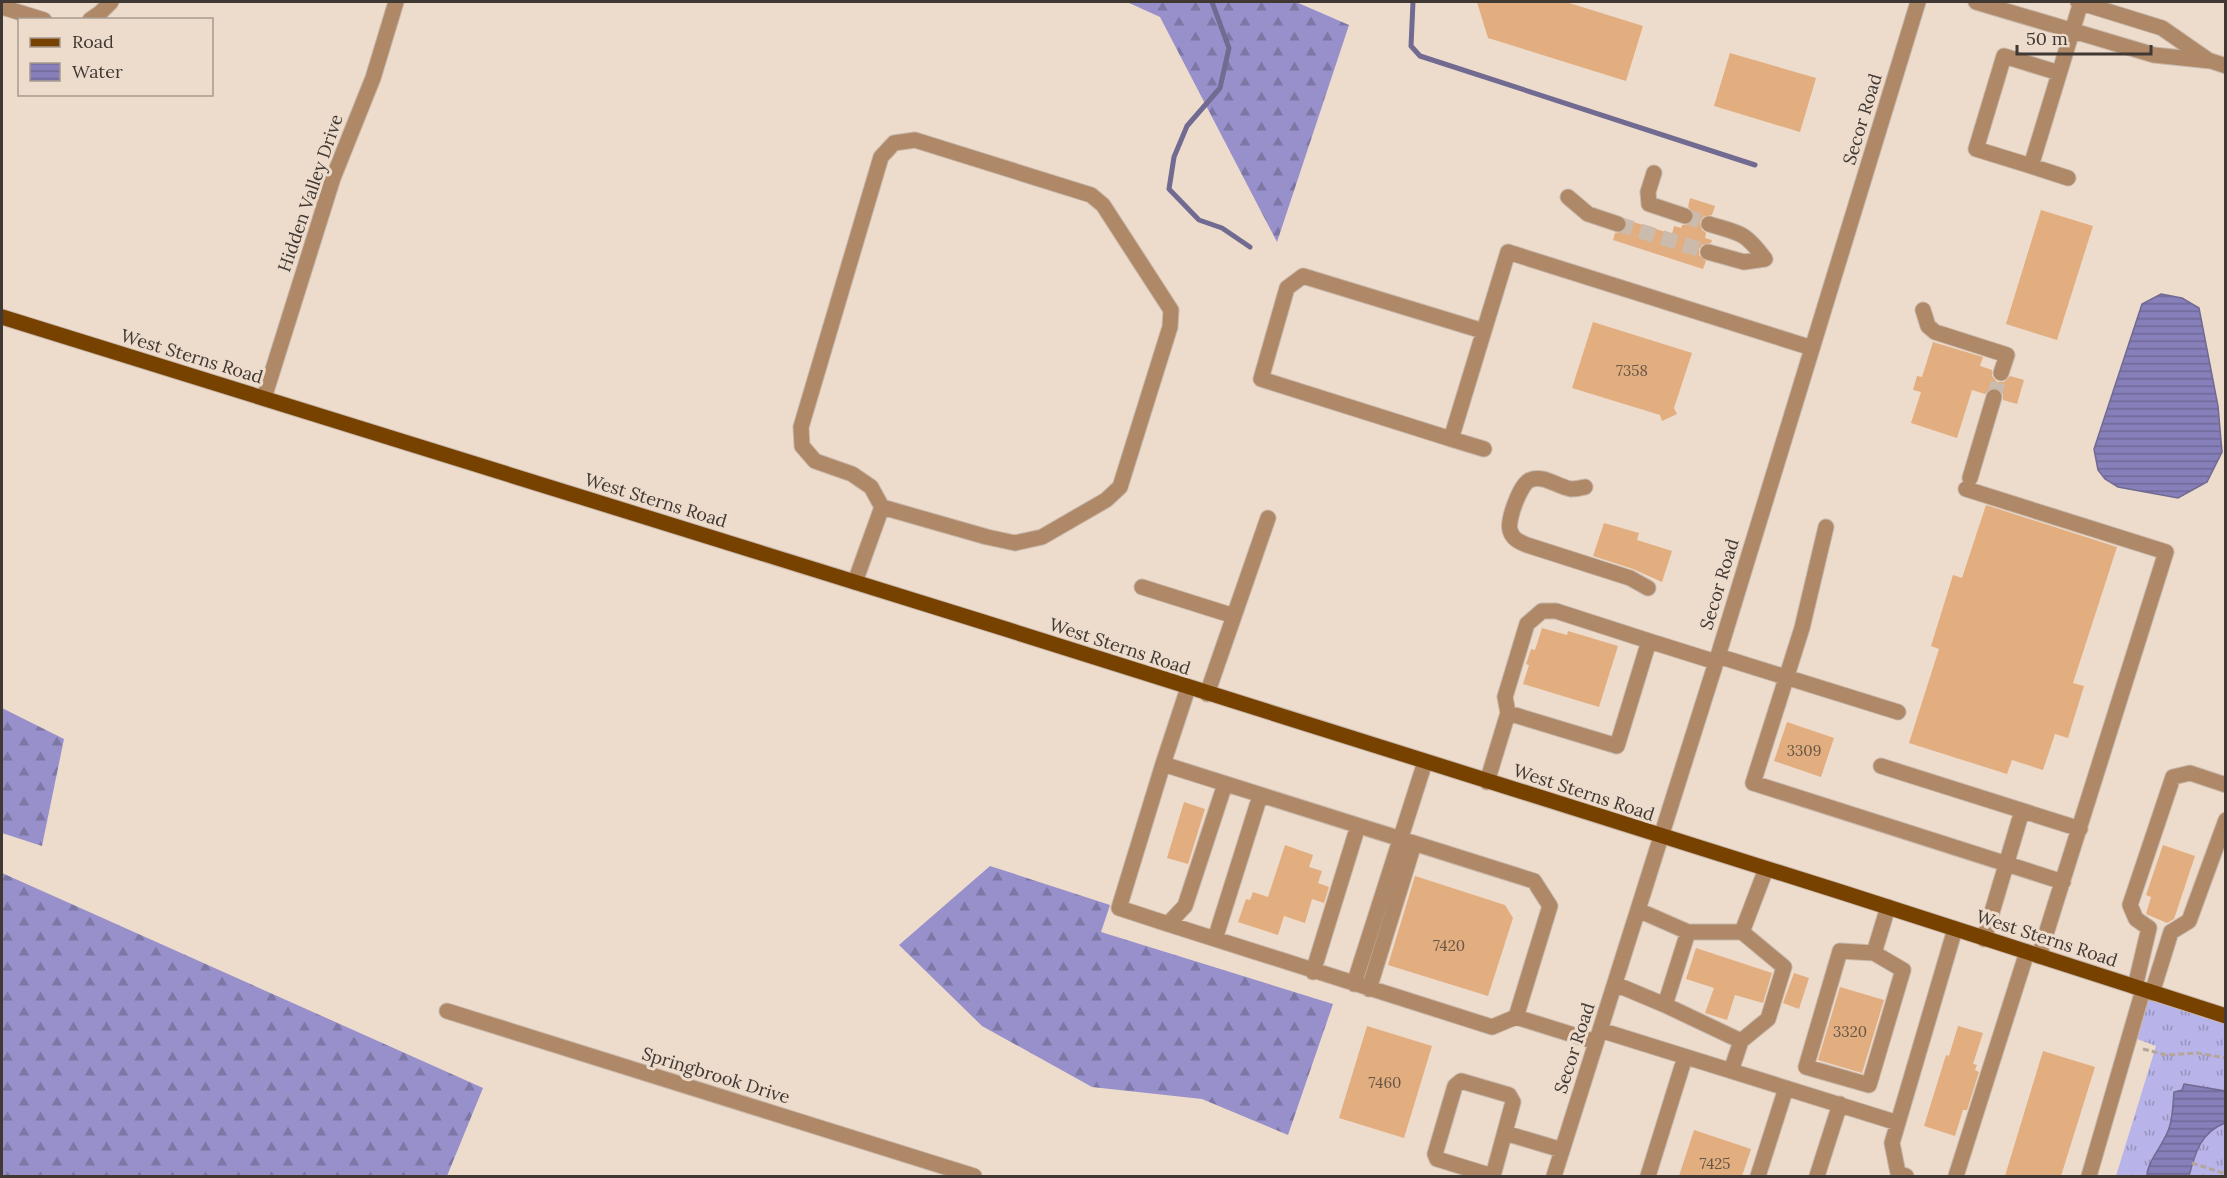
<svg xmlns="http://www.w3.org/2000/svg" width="2227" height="1178" viewBox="0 0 2227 1178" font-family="Lora,serif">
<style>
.grass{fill:url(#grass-tufts)}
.forest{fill:url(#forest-firs)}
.water{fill:url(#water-rules);stroke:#716a91;stroke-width:1.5}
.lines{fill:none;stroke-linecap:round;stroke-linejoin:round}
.stream{stroke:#716a91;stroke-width:5}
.building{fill:#e2ae80}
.minor-tunnel{stroke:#cabbad;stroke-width:15;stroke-dasharray:15 8;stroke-linecap:butt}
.minor-casing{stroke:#c7b7aa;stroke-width:17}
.major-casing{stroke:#c7b7aa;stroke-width:17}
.path{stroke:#b5a69a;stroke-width:3;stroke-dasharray:6 3;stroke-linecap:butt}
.minor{stroke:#ae8867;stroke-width:15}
.major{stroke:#774200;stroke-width:15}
.labels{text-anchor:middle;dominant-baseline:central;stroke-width:6;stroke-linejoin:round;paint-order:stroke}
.number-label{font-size:15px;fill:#685646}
.street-label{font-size:18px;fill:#403933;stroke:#eddbcc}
</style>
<defs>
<pattern id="grass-tufts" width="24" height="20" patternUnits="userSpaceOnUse" patternTransform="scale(1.5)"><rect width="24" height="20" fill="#b8b3e9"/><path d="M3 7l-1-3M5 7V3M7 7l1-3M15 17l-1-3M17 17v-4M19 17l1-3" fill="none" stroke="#9793bd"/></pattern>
<pattern id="forest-firs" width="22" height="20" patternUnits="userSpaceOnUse" patternTransform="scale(1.5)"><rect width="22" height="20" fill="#9790cb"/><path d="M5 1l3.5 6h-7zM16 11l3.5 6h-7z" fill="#7d77a5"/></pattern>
<pattern id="water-rules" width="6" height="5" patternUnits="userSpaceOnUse" patternTransform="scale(1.5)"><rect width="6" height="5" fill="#867fb9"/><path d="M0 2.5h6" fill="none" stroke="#6f6997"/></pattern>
</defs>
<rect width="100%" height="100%" fill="#eddbcc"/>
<path class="grass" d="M 2143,990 L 2225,1016 L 2225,1176 L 2116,1176 L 2156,1046 L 2129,1036 Z"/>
<path class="forest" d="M 1127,2 L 1296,2 L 1349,25 L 1277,242 L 1160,17 Z
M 2,708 L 64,739 L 42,846 L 2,833 Z
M 990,866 L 1110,905 L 1101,932 L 1333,1004 L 1288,1135 L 1202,1099 L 1092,1087 L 982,1026 L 899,945 Z
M 2,873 L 483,1088 L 447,1176 L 2,1176 Z"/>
<path class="water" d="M 2161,294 L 2182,298 L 2199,308 L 2218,406 L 2222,452 L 2207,482 L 2178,498 L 2118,487 L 2105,479 L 2098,470 L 2094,449 L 2142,304 Z
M 2184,1084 L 2225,1091 L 2225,1123 C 2201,1132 2195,1153 2189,1176 L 2147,1176 C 2147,1160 2166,1143 2170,1125 C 2173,1114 2173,1102 2174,1092 L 2182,1090 Z"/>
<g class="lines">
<path class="stream" d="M 1212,2 L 1229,48 L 1220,88 L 1187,126 L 1174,157 L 1169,189 L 1199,220 L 1222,228 L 1250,247
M 1413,2 L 1411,46 L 1420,56 L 1755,165"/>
</g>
<path class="building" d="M 1477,2 L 1566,2 L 1643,26 L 1626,81 L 1488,38 Z
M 1730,53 L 1816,78 L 1800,132 L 1714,106 Z
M 1690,198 L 1715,206 L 1712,215 L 1703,217 L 1700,222 L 1702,230 L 1706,233 L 1705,238 L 1712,240 L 1711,243 L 1702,245 L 1699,249 L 1699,255 L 1706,261 L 1703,269 L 1613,240 L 1615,233 L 1625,231 L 1627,226 L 1627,220 L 1672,234 L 1674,226 L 1681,228 L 1682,225 L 1691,224 L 1694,220 L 1694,213 L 1688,207 Z
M 2041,210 L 2093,226 L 2057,340 L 2006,324 Z
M 1593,322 L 1692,353 L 1674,408 L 1677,414 L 1662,421 L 1660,415 L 1572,388 Z
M 1933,342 L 1983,357 L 1980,366 L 1992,370 L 1992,376 L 1997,382 L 2004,382 L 2010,376 L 2024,380 L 2017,404 L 2003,400 L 2003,394 L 1997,388 L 1991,388 L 1985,394 L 1972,390 L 1957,438 L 1911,423 L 1921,392 L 1913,390 L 1917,376 L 1922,377 Z
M 1986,505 L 2117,547 L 2073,683 L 2084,686 L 2068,738 L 2055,734 L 2043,770 L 2012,760 L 2007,774 L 1909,743 L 1939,649 L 1931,646 L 1953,575 L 1962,578 Z
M 1604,523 L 1639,533 L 1637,540 L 1672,551 L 1662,582 L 1633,569 L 1593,556 Z
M 1542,628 L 1567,635 L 1568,631 L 1618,646 L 1599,707 L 1523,684 L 1529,665 L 1526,664 L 1531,649 L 1535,650 Z
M 1787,722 L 1834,738 L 1821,777 L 1774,761 Z
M 1184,802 L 1205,809 L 1188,864 L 1167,858 Z
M 1285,845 L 1313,855 L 1309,867 L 1322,871 L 1318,883 L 1329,887 L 1324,903 L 1312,899 L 1305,923 L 1284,916 L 1278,935 L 1238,922 L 1246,899 L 1250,900 L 1253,892 L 1268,897 Z
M 2163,845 L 2195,856 L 2174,919 L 2167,923 L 2146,914 L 2151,897 L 2146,895 Z
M 1415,876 L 1505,905 L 1513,918 L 1488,996 L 1388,965 Z
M 1696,948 L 1772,973 L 1763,1003 L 1735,995 L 1727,1020 L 1705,1013 L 1714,988 L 1686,979 Z
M 1794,973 L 1809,978 L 1799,1009 L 1783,1003 Z
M 1840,987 L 1884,1000 L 1862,1073 L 1818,1060 Z
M 1367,1026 L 1432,1046 L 1404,1138 L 1339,1118 Z
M 1958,1026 L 1983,1033 L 1973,1064 L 1977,1065 L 1975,1070 L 1979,1072 L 1967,1110 L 1963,1110 L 1955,1136 L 1924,1126 L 1946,1055 L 1949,1056 Z
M 2043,1051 L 2095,1067 L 2061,1176 L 2005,1176 Z
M 1694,1130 L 1751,1149 L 1742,1176 L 1679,1176 Z"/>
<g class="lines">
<path class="minor-tunnel" d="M 1685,216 L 1709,224
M 1618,224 L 1708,252
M 1994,397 L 2001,373"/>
<defs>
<path id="minor" d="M 1976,2 L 2154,55 L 2211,61 L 2226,66
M 2078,2 L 2162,28 L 2208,60
M 2,7 L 44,20
M 90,20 L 100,13 L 111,2
M 2059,73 L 2004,56 L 1976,149 L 2031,166 L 2081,2
M 2031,166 L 2068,178
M 1654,173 L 1648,192 L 1649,204 L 1685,216
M 1568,197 L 1588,214 L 1618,224
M 1708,252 L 1744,262 L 1765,259 C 1744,231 1741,234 1709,224
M 1923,310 L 1928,326 L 1935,332 L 2007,355 L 2001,373
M 264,398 L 333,178 L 373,78 L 396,2
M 1451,439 L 1261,379 L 1287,288 L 1303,276 L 1483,331
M 1484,449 L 1451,439 L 1508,252 L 1812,348
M 1970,478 L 1994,397
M 1585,487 C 1581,488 1575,489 1571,489 C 1558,487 1543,474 1530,480 C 1520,484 1507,521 1510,530 C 1512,539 1520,542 1527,545 L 1630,578 L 1648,588
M 1966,489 L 2166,552 L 2039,956
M 1826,527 L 1802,628 L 1753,783 L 2063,882
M 855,582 L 882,507 L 987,537 L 1015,543 L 1042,537 L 1106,500 L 1120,487 L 1170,327 L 1171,310 L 1103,205 L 1091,195 L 915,140 L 894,143 L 881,157 L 801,427 L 802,446 L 815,461 L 852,474 L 871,487 L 882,507
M 1142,587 L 1234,616
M 1718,656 L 1898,712
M 1188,688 L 1163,764 L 1534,881 L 1550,906 L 1516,1017 L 1596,1042
M 1207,694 L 1268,518
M 1508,713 L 1505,697 L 1527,624 L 1542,611 L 1556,611 L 1649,641
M 1163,764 L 1119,908 L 1168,924 L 1185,906 L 1225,784
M 1881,766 L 2080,829
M 1487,782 L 1508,713 L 1617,746 L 1649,641 L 1716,662
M 1638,910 L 1688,932
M 1168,924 L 1492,1027 L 1516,1017
M 1215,939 L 1260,796
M 1984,939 L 2022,811
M 1840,951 L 1874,953 L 1903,970 L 1869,1085 L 1806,1067 Z
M 1874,953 L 1888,907
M 1313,972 L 1358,826
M 1354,984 L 1425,762
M 1615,984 L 1665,1005 L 1688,932 L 1742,932 L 1766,869
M 2135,987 L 2149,928 L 2136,919 L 2130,905 L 2173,777 L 2190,773 L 2226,785
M 1369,989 L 1414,844
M 2152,993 L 2171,932 L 2189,921 L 2226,820
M 1665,1005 L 1741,1041
M 447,1011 L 974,1176
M 1600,1030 L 1898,1123
M 1731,1071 L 1741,1041 L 1768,1019 L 1784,967 L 1742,932
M 1461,1081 L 1509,1095 L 1513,1102 L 1494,1172 L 1489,1175 L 1437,1159 L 1435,1154 L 1455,1086 Z
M 1505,1133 L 1562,1150
M 1554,1176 L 1718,656 L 1918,2
M 1648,1176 L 1685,1057
M 1758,1176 L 1786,1088
M 1817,1176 L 1840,1104
M 1906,1176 L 1898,1173 L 1892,1143 L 1955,929
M 1956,1176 L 2027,952
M 2089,1176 L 2143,990"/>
<path id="major" d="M 2,317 L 980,621 L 1841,892 L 2226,1016"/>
</defs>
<use href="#minor" class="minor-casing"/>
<use href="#major" class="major-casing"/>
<path class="path" d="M 2143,1049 L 2166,1055 L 2197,1053 L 2226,1058
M 2192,1163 L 2226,1174"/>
<use href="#minor" class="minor"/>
<use href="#major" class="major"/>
</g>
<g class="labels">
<g class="number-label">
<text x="1632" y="370">7358</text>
<text x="1804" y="750">3309</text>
<text x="1449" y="945">7420</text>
<text x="1850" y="1031">3320</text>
<text x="1385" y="1082">7460</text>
<text x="1715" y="1163">7425</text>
</g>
<g class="street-label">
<text transform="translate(1862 119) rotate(-73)">Secor Road</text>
<text transform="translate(310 193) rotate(-71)">Hidden Valley Drive</text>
<text transform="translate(192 356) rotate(17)">West Sterns Road</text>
<text transform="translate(656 500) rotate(17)">West Sterns Road</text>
<text transform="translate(1719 584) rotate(-73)">Secor Road</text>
<text transform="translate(1120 646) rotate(18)">West Sterns Road</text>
<text transform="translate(1584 792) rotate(18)">West Sterns Road</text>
<text transform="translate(2047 938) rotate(18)">West Sterns Road</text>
<text transform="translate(1574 1048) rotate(-72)">Secor Road</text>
<text transform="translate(716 1075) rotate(17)">Springbrook Drive</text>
</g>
</g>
<rect width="2227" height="1178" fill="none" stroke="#403933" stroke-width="6"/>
<rect x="18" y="18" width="195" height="78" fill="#eddbcc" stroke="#a89a8f" stroke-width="1.5"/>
<rect x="30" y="38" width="30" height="9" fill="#774200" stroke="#a89a8f" stroke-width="1.5"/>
<text x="72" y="48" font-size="18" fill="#403933">Road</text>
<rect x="30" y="63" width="30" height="18" fill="url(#water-rules)" stroke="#a89a8f" stroke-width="1.5"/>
<text x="72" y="78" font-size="18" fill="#403933">Water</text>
<path d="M2017 45v9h134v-9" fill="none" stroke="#403933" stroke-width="3"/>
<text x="2026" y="45" font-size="18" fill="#403933" stroke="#eddbcc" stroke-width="4.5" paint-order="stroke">50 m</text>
</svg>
